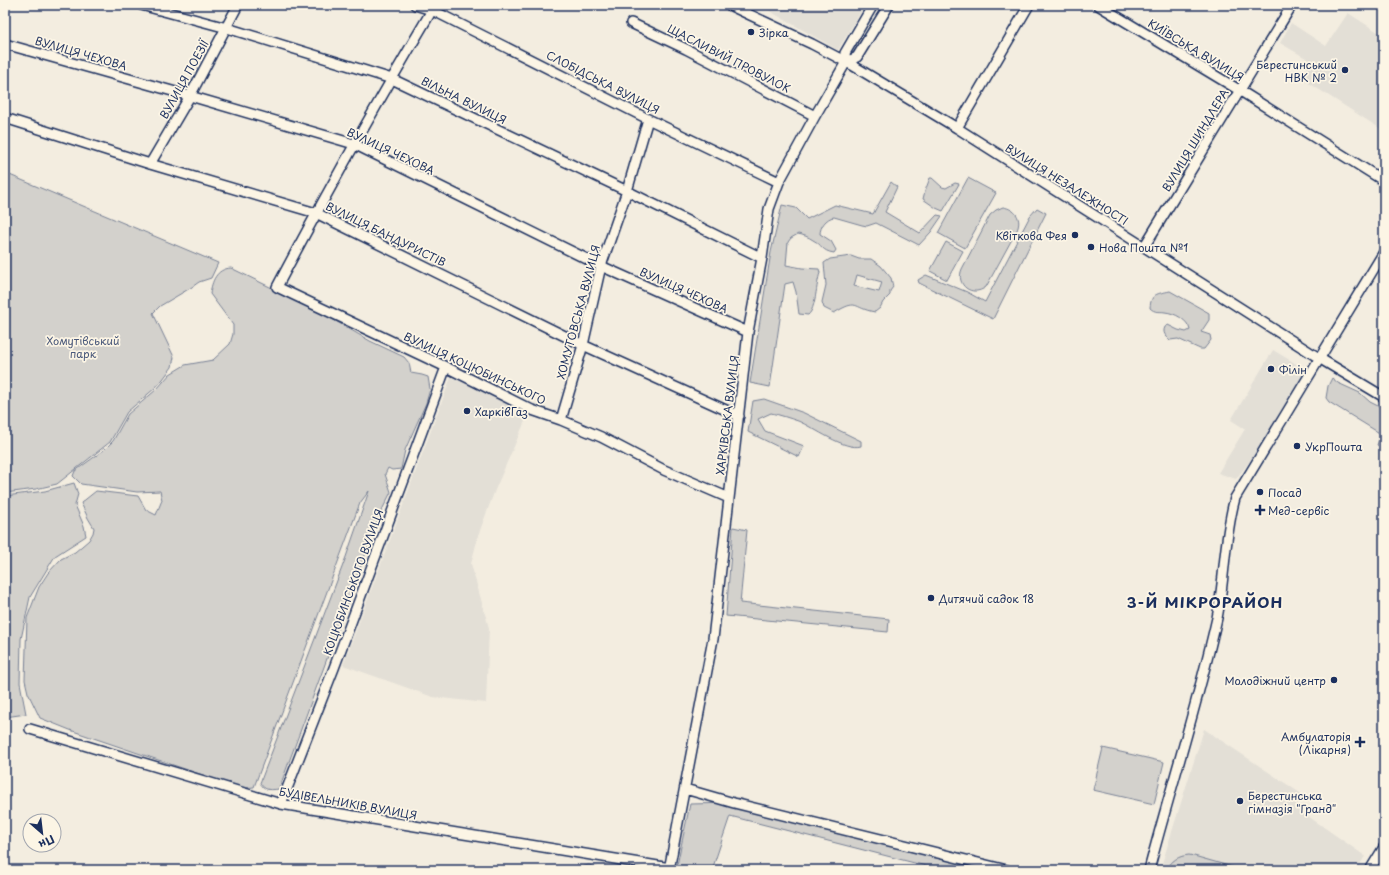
<svg xmlns="http://www.w3.org/2000/svg" width="1389" height="875" viewBox="0 0 1389 875" font-family="'Playpen Sans',sans-serif">
<style>
.built{fill:#e3dfd6}
.green{fill:#d3d1cc;stroke:#778095;fill-rule:evenodd}
.lines{fill:none;stroke-linecap:round;stroke-linejoin:round}
.minor-casing{stroke:#1b2f5e;stroke-width:12}
.minor{stroke:#fcf5e5;stroke-width:9}
.poi-dot{fill:#1b2f5e;stroke:#fcf5e5;stroke-width:1.5}
.labels{text-anchor:middle;dominant-baseline:central;stroke-width:3.5;stroke-linejoin:round;paint-order:stroke}
.poi-label{font-size:11px;fill:#1b2f5e;stroke:#fcf5e5;text-anchor:start}
.street-label{font-size:11px;fill:#1b2f5e;stroke:#fcf5e5}
.park-label{font-size:11px;fill:#49587a;stroke:#fcf5e5}
.district-label{font-size:15px;font-weight:bold;letter-spacing:1px;fill:#1b2f5e;stroke:#fcf5e5}
</style>
<rect width="100%" height="100%" fill="#f3ede0"/>
<filter id="ink" filterUnits="userSpaceOnUse"><feTurbulence type="fractalNoise" baseFrequency=".025" numOctaves="2"/><feDisplacementMap in="SourceGraphic" scale="8" xChannelSelector="R" yChannelSelector="G"/><feConvolveMatrix kernelMatrix="1 2 1 2 8 2 1 2 1" color-interpolation-filters="sRGB"/></filter>
<g filter="url(#ink)">
<path class="built" d="M 759,5 L 865,5 L 838,50 Z
M 1348,13 L 1384,36 L 1384,131 L 1301,78 L 1311,61 L 1280,43 L 1291,23 L 1326,46 Z
M 1273,350 L 1308,371 L 1263,444 L 1236,479 L 1218,473 L 1245,429 L 1231,420 Z
M 451,377 L 529,412 L 495,490 L 479,533 L 471,564 L 489,628 L 486,703 L 433,697 L 343,665 Z
M 1204,729 L 1303,795 L 1295,807 L 1365,856 L 1357,870 L 1160,870 Z"/>
<path class="green" d="M 5,173 L 218,263 L 211,278 L 199,282 L 192,287 L 160,306 L 153,313 L 174,357 L 172,367 L 163,379 L 155,388 L 127,412 L 110,442 L 57,484 L 36,489 L 5,493 Z
M 930,178 L 932,178 L 942,187 L 946,188 L 955,183 L 959,184 L 943,211 L 936,208 L 923,199 L 925,191 Z
M 968,178 L 996,193 L 965,248 L 938,233 Z
M 891,182 L 897,187 L 885,212 L 920,233 L 937,215 L 942,216 L 931,232 L 919,245 L 876,223 L 867,226 L 862,225 L 834,217 C 826,218 820,227 820,234 L 831,241 L 836,250 L 834,253 C 821,251 823,245 813,240 C 809,237 803,235 798,234 L 791,238 L 788,242 L 786,265 L 802,268 L 819,269 L 820,273 C 816,284 816,309 808,315 L 799,314 L 796,292 L 793,282 L 785,284 L 770,387 L 750,383 L 771,252 L 782,205 L 796,208 L 807,219 L 835,205 L 873,214 Z
M 1003,207 C 1016,209 1022,219 1017,230 L 986,287 C 972,298 955,285 962,269 L 990,215 L 996,210 Z
M 1037,208 L 1046,213 L 993,319 L 919,283 L 918,280 L 926,275 L 967,292 L 985,302 L 1030,216 Z
M 946,242 L 963,251 L 947,280 L 930,271 Z
M 851,256 L 859,259 L 871,259 L 881,266 L 891,278 L 893,287 L 890,291 L 890,295 L 883,302 L 880,308 L 875,312 C 852,308 859,298 834,313 L 824,308 L 822,302 L 826,285 L 824,263 L 830,259 ZM 857,275 L 882,282 L 879,292 L 854,286 Z
M 231,268 L 313,308 L 370,341 L 404,357 L 409,363 L 411,373 L 422,375 L 428,377 L 430,389 L 426,403 L 405,450 L 401,469 L 392,470 L 388,468 L 385,474 L 391,492 L 381,512 L 279,789 C 270,790 265,791 260,783 L 346,557 L 369,491 L 360,503 L 254,787 L 243,788 L 226,783 L 70,730 L 40,718 L 28,693 L 25,680 L 27,618 L 39,587 L 48,573 L 61,559 L 75,552 L 89,540 L 93,533 L 94,528 L 88,518 L 81,503 L 96,491 L 138,496 L 146,510 L 156,515 L 162,500 L 160,491 L 137,492 L 81,484 L 73,476 L 75,471 L 104,450 L 113,441 L 128,414 L 157,389 L 170,374 L 185,365 L 213,360 L 230,344 L 233,334 L 233,325 L 210,294 C 212,281 216,269 231,268 Z
M 1170,291 L 1209,313 L 1209,320 L 1201,332 L 1210,335 L 1211,340 L 1204,349 L 1200,349 L 1178,339 L 1170,340 C 1166,336 1162,333 1165,327 L 1168,325 L 1178,330 L 1186,332 L 1190,330 C 1188,320 1175,313 1165,312 C 1159,311 1155,313 1150,308 C 1151,293 1157,294 1170,291 Z
M 1332,378 L 1338,383 L 1360,393 L 1370,402 L 1384,409 L 1384,448 L 1377,445 L 1381,434 L 1329,402 L 1326,398 L 1328,386 Z
M 764,399 L 804,413 L 861,441 L 861,446 C 845,451 813,427 798,421 C 789,418 780,415 771,413 L 758,419 L 765,431 L 804,446 L 799,457 L 748,432 L 753,401 Z
M 74,483 L 78,494 L 75,505 L 84,526 L 86,536 L 55,556 L 30,597 L 21,639 L 20,683 L 26,714 L 5,717 L 5,496 L 45,491 Z
M 733,527 L 747,530 L 740,603 L 889,619 L 888,632 L 726,616 Z
M 1103,748 L 1164,762 L 1154,804 L 1093,790 Z
M 734,803 L 1007,870 L 942,870 L 730,816 L 712,870 L 676,870 L 690,804 Z
M 1189,855 L 1194,856 L 1243,870 L 1167,870 C 1171,860 1179,856 1189,855 Z
M 589,865 L 602,870 L 565,870 Z"/>
<g class="lines">
<defs>
<path id="minor" d="M 141,5 L 227,28 L 392,79 L 627,191 L 762,258
M 415,5 L 432,10 L 648,119 L 779,182
M 435,5 C 380,98 327,192 277,287 L 446,367 L 532,410 L 561,420 L 601,437 L 664,470 L 729,498
M 729,5 L 812,44 L 852,65 L 957,128 L 1319,358 L 1384,397
M 1098,5 L 1239,90 L 1384,181
M 631,23 L 686,49 L 815,116
M 5,44 L 190,96 L 354,144 L 601,266 L 748,332
M 846,62 L 845,53 L 873,5
M 5,118 L 150,164 L 316,213 L 583,345 L 739,416
M 957,128 L 1029,5
M 150,164 L 190,96 L 238,5
M 1144,247 L 1292,5
M 561,420 L 583,345 L 601,266 L 627,191 L 648,119
M 30,729 L 281,804 L 670,868
M 685,789 L 734,803 L 1007,870
M 281,804 L 334,668 L 446,367
M 669,870 L 713,639 L 748,332 L 762,258 L 769,209 L 779,182 L 815,116 L 846,62 L 857,57 L 889,5
M 1149,870 C 1171,786 1198,703 1217,618 C 1225,578 1224,537 1235,498 L 1384,252
M 1370,870 L 1384,847"/>
</defs>
<use href="#minor" class="minor-casing"/>
<use href="#minor" class="minor"/>
</g>
</g>
<g class="poi-dot">
<circle cx="751" cy="32" r="4"/>
<circle cx="1345" cy="70" r="4"/>
<circle cx="1075" cy="235" r="4"/>
<circle cx="1091" cy="247" r="4"/>
<circle cx="1271" cy="369" r="4"/>
<circle cx="467" cy="411" r="4"/>
<circle cx="1297" cy="446" r="4"/>
<circle cx="1260" cy="492" r="4"/>
<path d="M1258 504h4v4h4v4h-4v4h-4v-4h-4v-4h4z"/>
<circle cx="931" cy="598" r="4"/>
<circle cx="1334" cy="680" r="4"/>
<path d="M1358 736h4v4h4v4h-4v4h-4v-4h-4v-4h4z"/>
<circle cx="1240" cy="801" r="4"/>
</g>
<g class="labels">
<g class="poi-label">
<text x="759" y="32">Зірка</text>
<text x="1337" y="64" text-anchor="end">Берестинський<tspan x="1337" dy="13">НВК № 2</tspan></text>
<text x="1067" y="235" text-anchor="end">Квіткова Фея</text>
<text x="1099" y="247">Нова Пошта №1</text>
<text x="1279" y="369">Філін</text>
<text x="475" y="411">ХарківГаз</text>
<text x="1305" y="446">УкрПошта</text>
<text x="1268" y="492">Посад</text>
<text x="1268" y="510">Мед-сервіс</text>
<text x="939" y="598">Дитячий садок 18</text>
<text x="1326" y="680" text-anchor="end">Молодіжний центр</text>
<text x="1351" y="736" text-anchor="end">Амбулаторія<tspan x="1351" dy="13">(Лікарня)</tspan></text>
<text x="1248" y="795">Берестинська<tspan x="1248" dy="13">гімназія "Гранд"</tspan></text>
</g>
<g class="street-label">
<text transform="translate(1196 50) rotate(31)">КИЇВСЬКА ВУЛИЦЯ</text>
<text transform="translate(81 53) rotate(16)">ВУЛИЦЯ ЧЕХОВА</text>
<text transform="translate(729 58) rotate(27)">ЩАСЛИВИЙ ПРОВУЛОК</text>
<text transform="translate(184 79) rotate(-61)">ВУЛИЦЯ ПОЕЗІЇ</text>
<text transform="translate(603 82) rotate(27)">СЛОБІДСЬКА ВУЛИЦЯ</text>
<text transform="translate(464 100) rotate(26)">ВІЛЬНА ВУЛИЦЯ</text>
<text transform="translate(1195 140) rotate(-59)">ВУЛИЦЯ ШИНДЛЕРА</text>
<text transform="translate(391 151) rotate(25)">ВУЛИЦЯ ЧЕХОВА</text>
<text transform="translate(1067 184) rotate(32)">ВУЛИЦЯ НЕЗАЛЕЖНОСТІ</text>
<text transform="translate(386 234) rotate(26)">ВУЛИЦЯ БАНДУРИСТІВ</text>
<text transform="translate(684 290) rotate(24)">ВУЛИЦЯ ЧЕХОВА</text>
<text transform="translate(578 312) rotate(-75)">ХОМУТОВСЬКА ВУЛИЦЯ</text>
<text transform="translate(475 368) rotate(25)">ВУЛИЦЯ КОЦЮБИНСЬКОГО</text>
<text transform="translate(727 415) rotate(-83)">ХАРКІВСЬКА ВУЛИЦЯ</text>
<text transform="translate(353 582) rotate(-70)">КОЦЮБИНСЬКОГО ВУЛИЦЯ</text>
<text transform="translate(348 803) rotate(10)">БУДІВЕЛЬНИКІВ ВУЛИЦЯ</text>
</g>
<g class="park-label">
<text x="83" y="340">Хомутівський<tspan x="83" dy="13">парк</tspan></text>
</g>
<g class="district-label">
<text x="1205" y="601">3-Й МІКРОРАЙОН</text>
</g>
</g>
<rect width="1389" height="875" fill="none" stroke="#fcf5e5" stroke-width="20"/>
<rect x="10" y="10" width="1369" height="855" fill="none" stroke="#1b2f5e" stroke-width="1.5" filter="url(#ink)"/>
<g transform="translate(42 833) rotate(152)"><circle r="19" fill="#fcf5e5" stroke="#a2a6af"/>
<path d="M0-3L7 15L0 10L-7 15Z" fill="#1b2f5e"/>
<text y="-6" font-size="11" font-weight="bold" text-anchor="middle" fill="#1b2f5e">Пн</text>
</g>
</svg>
